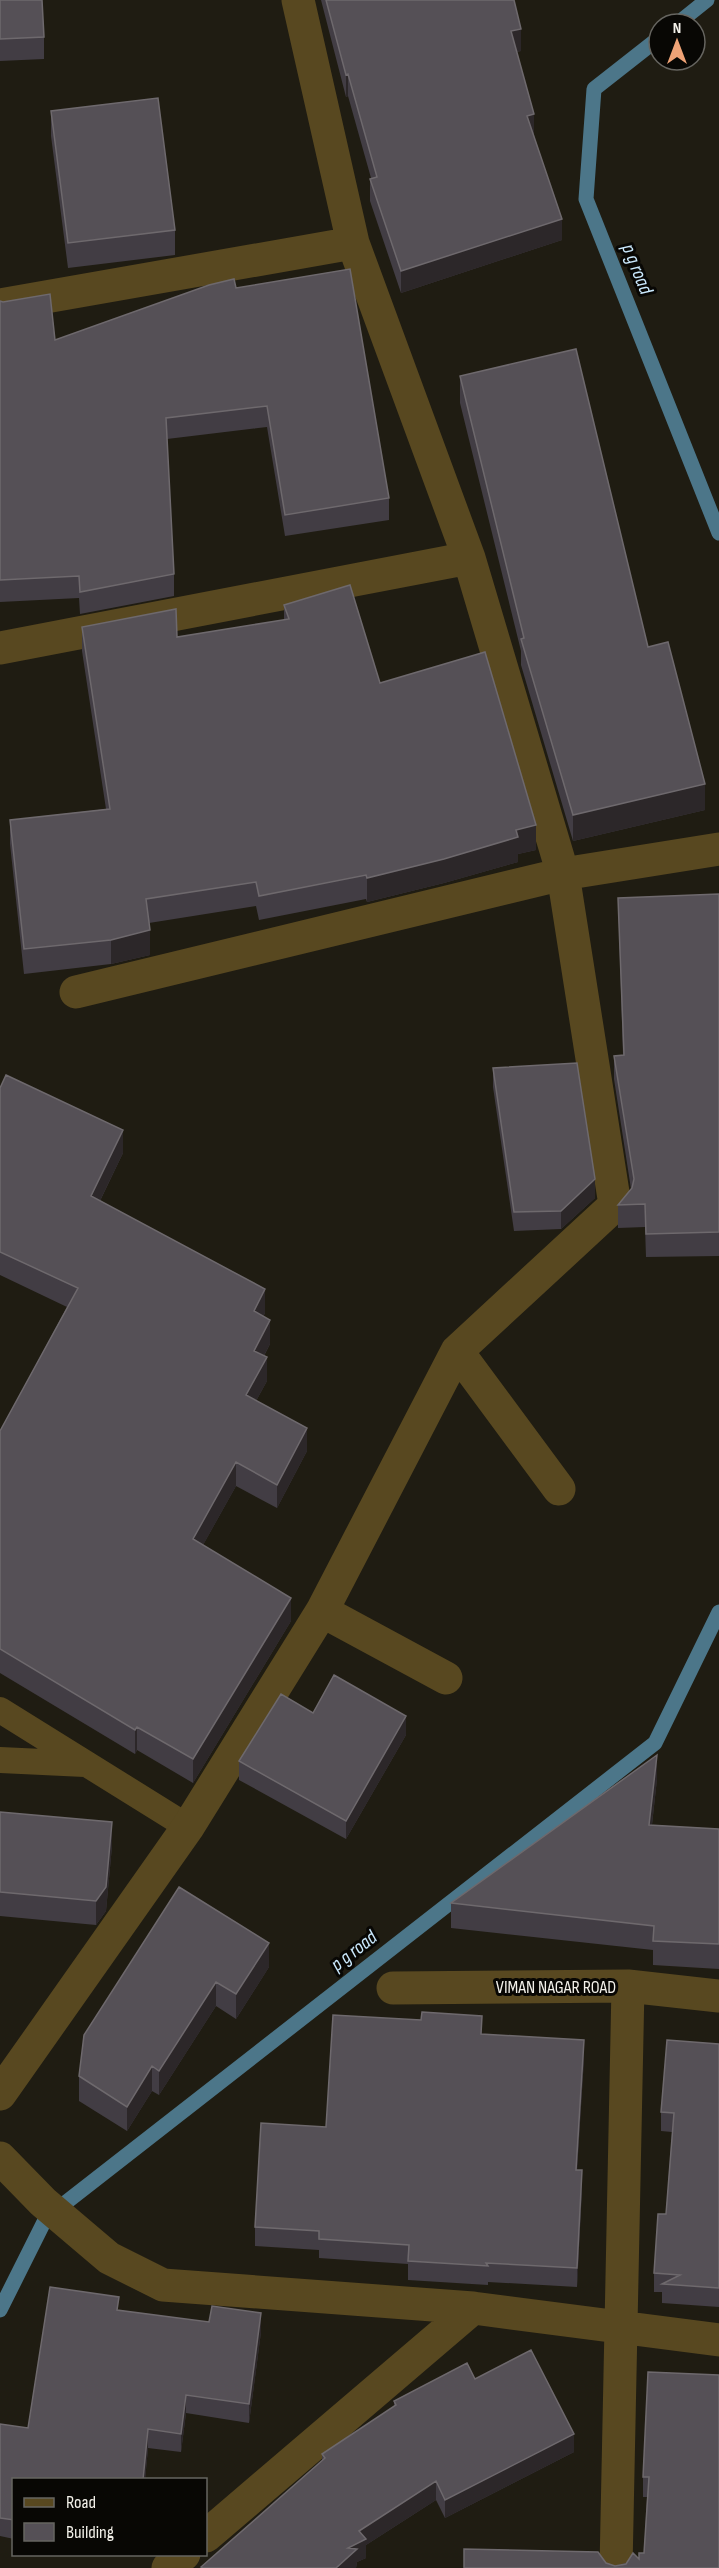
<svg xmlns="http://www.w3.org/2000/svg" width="719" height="2568" viewBox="0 0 719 2568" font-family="'Sofia Sans Condensed',sans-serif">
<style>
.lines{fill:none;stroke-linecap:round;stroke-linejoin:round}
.stream{stroke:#4c7689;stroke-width:15}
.lane{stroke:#584820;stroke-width:26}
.street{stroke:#584820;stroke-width:33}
.wall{fill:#423d44}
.shaded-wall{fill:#2c2729}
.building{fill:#555056;stroke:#6e696d;stroke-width:1.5}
.labels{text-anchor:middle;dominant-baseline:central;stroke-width:6;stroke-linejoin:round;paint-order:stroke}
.street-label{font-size:18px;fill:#f3f1ea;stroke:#080704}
.water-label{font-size:20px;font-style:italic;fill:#cbe9fd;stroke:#080704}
</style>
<rect width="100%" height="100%" fill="#1f1c12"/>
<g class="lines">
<path class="stream" d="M 677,24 L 707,0
M 659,38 L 594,89 L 586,199 L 719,533
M 0,2310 L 46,2218 L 655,1743 L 719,1612"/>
<path class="lane" d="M 0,1710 L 188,1827
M 0,1760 L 85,1764"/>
<path class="street" d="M 298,0 L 353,243
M 0,305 L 353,243 L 469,558 L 563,874 L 615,1205 L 457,1351 L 322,1611 L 188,1827 L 0,2094
M 0,648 L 469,558
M 76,992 L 563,874 L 719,849
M 457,1351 L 559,1489
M 322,1611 L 446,1678
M 393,1988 L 628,1986 L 719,1996
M 0,2158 L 43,2202 L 109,2258 L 163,2285 L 473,2308 L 719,2340
M 206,2536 L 473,2308
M 168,2568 L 184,2554
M 616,2568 L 628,1986"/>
</g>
<path class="wall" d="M 0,0 L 44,37 L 44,59 L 0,61 Z
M 321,0 L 514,0 L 521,51 L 516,52 L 534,136 L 562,240 L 401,293 L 370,201 L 370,179 L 371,178 L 348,96 L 346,97 Z
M 51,111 L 175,230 L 175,255 L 68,268 L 51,136 Z
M 236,288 L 389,498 L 389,520 L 285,536 L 267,427 L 167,439 L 174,574 L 174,596 L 80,614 L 79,598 L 0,602 L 0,301 L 55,340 Z
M 460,376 L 648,647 L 705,810 L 573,841 L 521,665 L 521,651 L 460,403 Z
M 284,605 L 380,683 L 536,850 L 518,854 L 518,862 L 444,883 L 367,902 L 366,899 L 259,920 L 256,906 L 149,923 L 150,955 L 111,964 L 24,974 L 10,844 L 10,820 L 106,809 L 82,651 L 82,627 L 177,637 L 284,620 Z
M 719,894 L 719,1256 L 646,1257 L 645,1227 L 618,1228 L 618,1205 L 631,1189 L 614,1079 L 614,1056 L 623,1055 L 618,898 Z
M 493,1068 L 595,1198 L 561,1229 L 514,1231 L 493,1087 Z
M 0,1088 L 123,1153 L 100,1201 L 265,1313 L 263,1317 L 270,1344 L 264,1356 L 267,1381 L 256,1401 L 307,1451 L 277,1508 L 236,1486 L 203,1545 L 291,1621 L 193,1783 L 137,1750 L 135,1754 L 0,1673 L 0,1431 L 67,1307 L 0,1275 Z
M 313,1713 L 406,1735 L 346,1839 L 239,1780 L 239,1761 Z
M 657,1779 L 652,1825 L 719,1829 L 719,1969 L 653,1965 L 653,1950 L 451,1928 L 451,1903 Z
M 0,1812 L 112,1846 L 106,1911 L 96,1925 L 0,1916 Z
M 179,1887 L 269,1967 L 236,2019 L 216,2006 L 159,2095 L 152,2091 L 127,2131 L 79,2101 L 79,2076 Z
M 421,2020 L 584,2059 L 577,2170 L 582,2189 L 577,2287 L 488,2282 L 488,2285 L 408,2280 L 408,2264 L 319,2258 L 319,2250 L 255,2246 L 255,2227 L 326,2127 Z
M 719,2044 L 719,2307 L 662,2303 L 662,2292 L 654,2292 L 654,2273 L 666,2214 L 672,2132 L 661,2131 L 661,2112 Z
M 119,2310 L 261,2332 L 249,2423 L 186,2413 L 181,2452 L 148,2448 L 145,2480 L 14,2480 L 14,2539 L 0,2536 L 0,2424 L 28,2428 Z
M 648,2372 L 719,2568 L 464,2568 L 606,2563 L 615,2566 L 639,2559 L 644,2553 L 647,2497 L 643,2497 L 643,2477 Z
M 475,2379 L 574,2452 L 445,2518 L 436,2500 L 366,2545 L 366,2558 L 357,2562 L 356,2568 L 201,2568 L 201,2567 L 322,2461 L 322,2454 L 394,2406 L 394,2401 Z"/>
<path class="shaded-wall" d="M 521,29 L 521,51 L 511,53 L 511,31 Z
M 348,74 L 348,96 L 346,97 L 346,75 Z
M 534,114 L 534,136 L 527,116 Z
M 562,219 L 562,240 L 401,293 L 401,271 Z
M 705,784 L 705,810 L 573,841 L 573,815 Z
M 536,825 L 536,850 L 518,854 L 518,862 L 444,883 L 367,902 L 367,878 L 516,830 Z
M 150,930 L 150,955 L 111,964 L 111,940 Z
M 123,1130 L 123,1153 L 91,1219 L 91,1196 Z
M 595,1179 L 595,1198 L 561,1229 L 561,1211 Z
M 265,1289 L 265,1313 L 254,1335 L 254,1311 Z
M 270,1320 L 270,1344 L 254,1374 L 254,1351 Z
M 267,1357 L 267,1381 L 246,1419 L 246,1395 Z
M 307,1428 L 307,1451 L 277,1508 L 277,1485 Z
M 236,1462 L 236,1486 L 193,1563 L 193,1539 Z
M 291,1598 L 291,1621 L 193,1783 L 193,1759 Z
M 406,1716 L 406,1735 L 346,1839 L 346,1821 Z
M 137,1727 L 137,1750 L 135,1754 L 135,1730 Z
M 657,1755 L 657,1779 L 649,1850 L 649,1825 Z
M 112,1822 L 112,1846 L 106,1911 L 96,1925 L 96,1901 Z
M 269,1943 L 269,1967 L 236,2019 L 236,1994 Z
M 216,1982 L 216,2006 L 159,2095 L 159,2071 Z
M 584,2040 L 584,2059 L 576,2188 L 576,2170 Z
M 152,2066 L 152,2091 L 127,2131 L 127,2107 Z
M 582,2170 L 582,2189 L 577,2287 L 577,2268 Z
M 261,2313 L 261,2332 L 249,2423 L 249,2404 Z
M 186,2395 L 186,2413 L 181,2452 L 181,2434 Z
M 148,2429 L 148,2448 L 145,2480 L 143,2480 Z
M 574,2434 L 574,2452 L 445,2518 L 445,2500 Z
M 436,2481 L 436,2500 L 366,2545 L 366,2558 L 357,2562 L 356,2568 L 336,2568 L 359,2531 Z"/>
<path class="building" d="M 0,0 L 42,0 L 44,37 L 0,39 Z
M 326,0 L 514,0 L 521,29 L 511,31 L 534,114 L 527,116 L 562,219 L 401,271 L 370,179 L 377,177 L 348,74 L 346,75 Z
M 158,98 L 175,230 L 68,243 L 51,111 Z
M 350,269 L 389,498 L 285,515 L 267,406 L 166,418 L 174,574 L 80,592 L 79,576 L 0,580 L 0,301 L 3,302 L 50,294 L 55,340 L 209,285 L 234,279 L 236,288 Z
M 576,349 L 648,647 L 668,642 L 705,784 L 573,815 L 521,639 L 524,638 L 460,376 Z
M 350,585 L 380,683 L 485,652 L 536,825 L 516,830 L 518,837 L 444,859 L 367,878 L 366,875 L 259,896 L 256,882 L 146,899 L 150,930 L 111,940 L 24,949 L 10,820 L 110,809 L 82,627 L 176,609 L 177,637 L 289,619 L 284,605 Z
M 719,894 L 719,1232 L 646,1234 L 645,1204 L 618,1205 L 632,1188 L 634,1179 L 614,1056 L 624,1055 L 618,898 Z
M 577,1063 L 595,1179 L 561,1211 L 514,1212 L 493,1068 Z
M 6,1075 L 123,1130 L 91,1196 L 265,1289 L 254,1311 L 270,1320 L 254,1351 L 267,1357 L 246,1395 L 307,1428 L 277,1485 L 236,1462 L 193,1539 L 291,1598 L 193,1759 L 137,1727 L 135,1730 L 0,1649 L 0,1431 L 78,1288 L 0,1252 L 0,1088 Z
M 334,1675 L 406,1716 L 346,1821 L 239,1761 L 281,1694 L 313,1713 Z
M 657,1755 L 649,1825 L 719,1829 L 719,1944 L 653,1941 L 654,1926 L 451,1903 Z
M 0,1812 L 112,1822 L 106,1887 L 96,1901 L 0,1892 Z
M 179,1887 L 269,1943 L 236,1994 L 216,1982 L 159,2071 L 152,2066 L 127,2107 L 79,2076 L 84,2035 Z
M 422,2012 L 482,2016 L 481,2034 L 584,2040 L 576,2170 L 582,2170 L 577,2268 L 486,2263 L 488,2266 L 408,2261 L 409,2245 L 319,2239 L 319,2231 L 255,2227 L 261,2123 L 326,2127 L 333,2015 L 421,2020 Z
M 667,2040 L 719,2044 L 719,2288 L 662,2284 L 680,2275 L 654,2273 L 658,2214 L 666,2214 L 674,2113 L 661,2112 Z
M 50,2287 L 119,2297 L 117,2310 L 209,2322 L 212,2306 L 261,2313 L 249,2404 L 186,2395 L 181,2434 L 148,2429 L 143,2480 L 14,2480 L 14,2520 L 0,2518 L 0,2424 L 28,2428 Z
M 531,2350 L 574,2434 L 445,2500 L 436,2481 L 359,2531 L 366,2539 L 348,2548 L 357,2549 L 336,2568 L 203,2568 L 201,2567 L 325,2458 L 322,2454 L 396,2405 L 394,2401 L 467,2363 L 475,2379 Z
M 648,2372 L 719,2375 L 719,2568 L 464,2568 L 464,2549 L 598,2552 L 606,2563 L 615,2566 L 626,2564 L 633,2553 L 639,2559 L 639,2553 L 644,2553 L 649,2477 L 643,2477 Z"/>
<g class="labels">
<g class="street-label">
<text x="556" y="1987">VIMAN NAGAR ROAD</text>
</g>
<g class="water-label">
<text transform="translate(637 269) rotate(68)">p g road</text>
<text transform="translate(354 1951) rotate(-38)">p g road</text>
</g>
</g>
<rect x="12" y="2478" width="195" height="78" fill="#080704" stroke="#666560" stroke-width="1.5"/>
<rect x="24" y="2498" width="30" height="9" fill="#584820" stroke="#666560" stroke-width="1.5"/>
<text x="66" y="2508" font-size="18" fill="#f3f1ea">Road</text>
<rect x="24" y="2523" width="30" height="18" fill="#555056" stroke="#666560" stroke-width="1.5"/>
<text x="66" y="2538" font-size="18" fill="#f3f1ea">Building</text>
<g transform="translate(677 42)"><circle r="28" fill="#080704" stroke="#666560" stroke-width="1.5"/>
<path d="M0-4.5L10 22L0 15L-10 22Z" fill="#efa376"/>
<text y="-9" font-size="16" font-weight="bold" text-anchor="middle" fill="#f3f1ea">N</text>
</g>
</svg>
